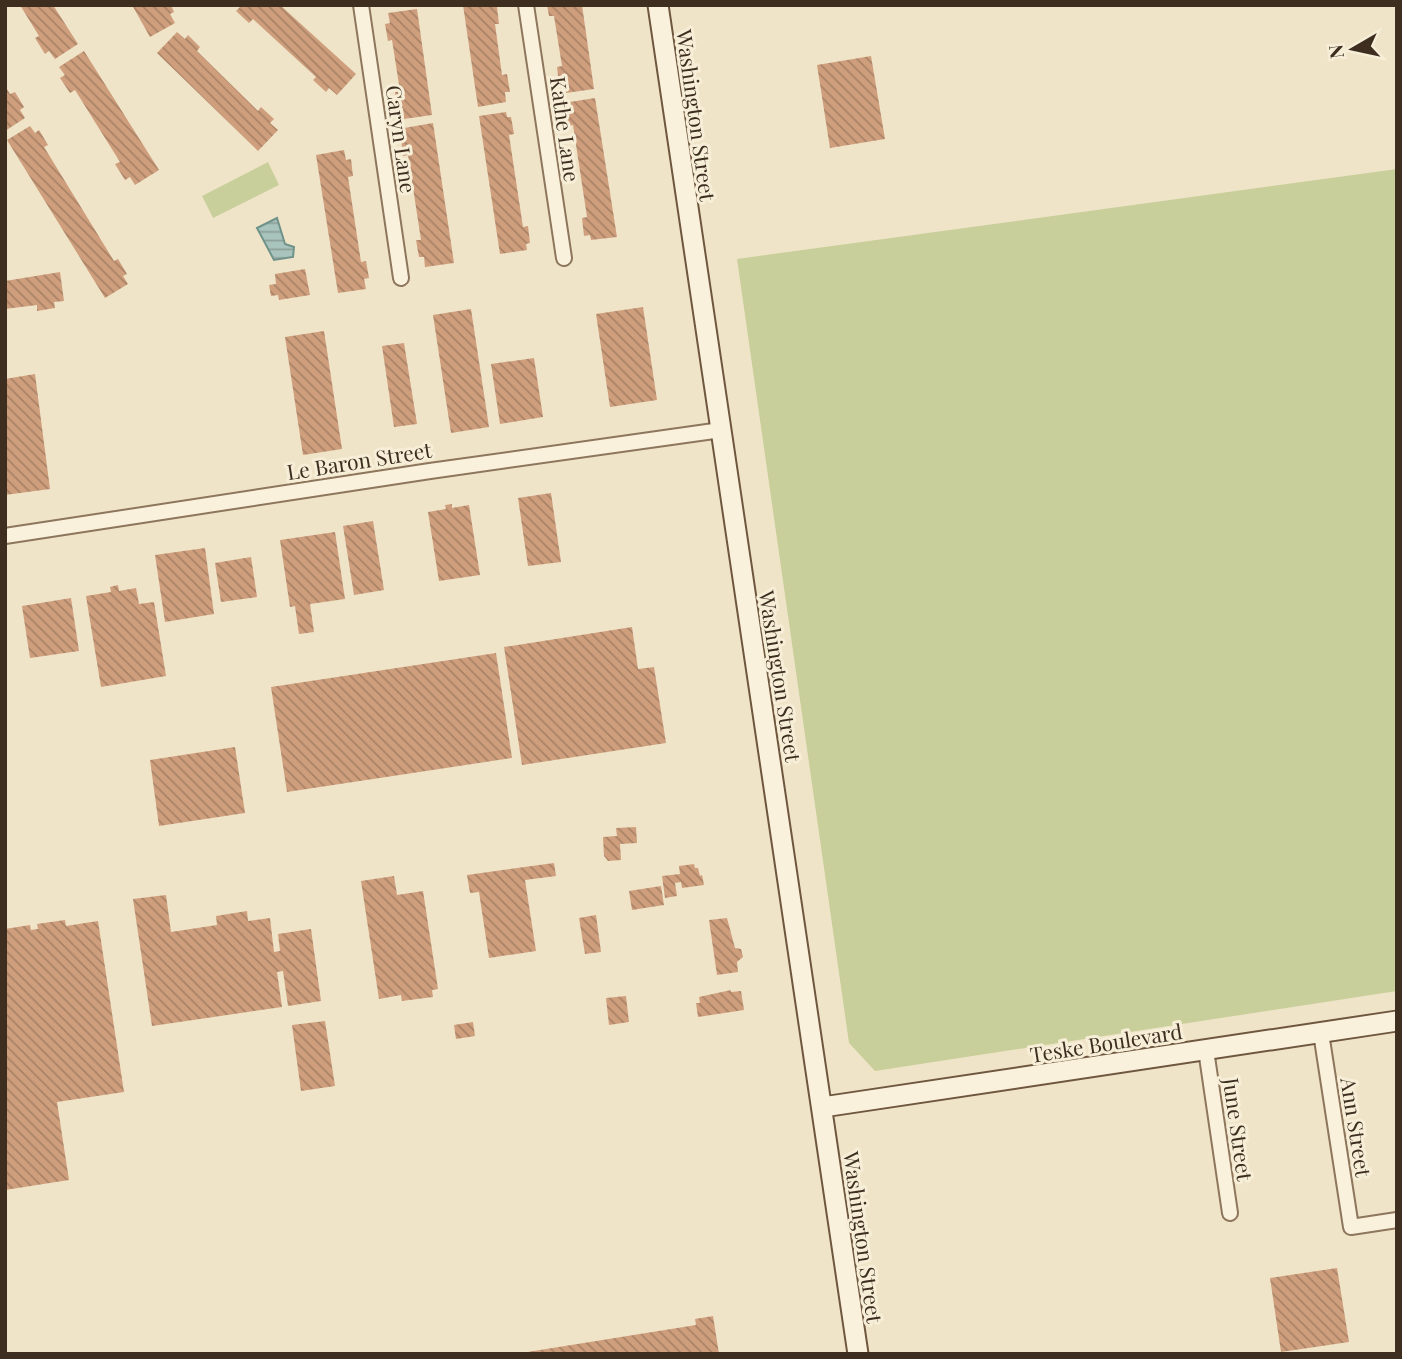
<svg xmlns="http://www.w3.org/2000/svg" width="1402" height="1359" viewBox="0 0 1402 1359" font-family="'Playfair Display',serif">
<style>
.green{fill:#c9cf9b}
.water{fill:url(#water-rules);stroke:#6f938a;stroke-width:2}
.building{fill:url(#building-back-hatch)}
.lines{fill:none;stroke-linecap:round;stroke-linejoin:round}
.street-casing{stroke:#8d765c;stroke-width:18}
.secondary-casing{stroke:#6f573f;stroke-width:23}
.street{stroke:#faf1dc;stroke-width:14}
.secondary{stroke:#faf1dc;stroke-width:19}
.labels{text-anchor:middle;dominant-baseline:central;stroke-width:6;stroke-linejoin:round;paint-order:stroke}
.street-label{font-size:21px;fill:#3d2e20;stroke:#f7eed8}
</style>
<defs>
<pattern id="water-rules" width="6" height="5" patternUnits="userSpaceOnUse" patternTransform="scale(1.75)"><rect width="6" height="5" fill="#a9c4bc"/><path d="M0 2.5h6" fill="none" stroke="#8ba098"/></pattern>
<pattern id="building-back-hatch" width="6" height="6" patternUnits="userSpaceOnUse" patternTransform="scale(1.75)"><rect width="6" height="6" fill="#cf9f7d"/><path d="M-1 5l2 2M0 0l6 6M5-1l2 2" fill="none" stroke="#a98266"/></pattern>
</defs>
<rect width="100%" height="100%" fill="#f0e4c8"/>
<path class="green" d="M 268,162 L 279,185 L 213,218 L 202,196 Z
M 1397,169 L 1397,991 L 875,1071 L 849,1043 L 737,259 Z"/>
<path class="water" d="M 277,218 L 285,244 L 294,247 L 293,257 L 274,260 L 257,228 Z"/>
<path class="building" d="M 20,5 L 53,5 L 78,44 L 55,59 L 49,51 L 45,54 L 35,38 L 39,36 Z
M 132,5 L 171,5 L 174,12 L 170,14 L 175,23 L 150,37 Z
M 237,5 L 280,5 L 356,74 L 337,95 L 329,88 L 326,92 L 313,80 L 316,77 L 253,19 L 249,23 L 236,11 L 240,7 Z
M 463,5 L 497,7 L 499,24 L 495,24 L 502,75 L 507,74 L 510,92 L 505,92 L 506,102 L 478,107 Z
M 547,5 L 582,5 L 594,89 L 566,93 L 564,84 L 559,84 L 557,67 L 562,66 L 554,16 L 549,16 Z
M 417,9 L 432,115 L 404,119 L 403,108 L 398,109 L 395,92 L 400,91 L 392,40 L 388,41 L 385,24 L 390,23 L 388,13 Z
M 177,32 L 185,39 L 188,35 L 200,47 L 197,51 L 258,111 L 261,107 L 274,119 L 270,123 L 278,130 L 258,151 L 157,53 Z
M 84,51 L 159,170 L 135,185 L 130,177 L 125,180 L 115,164 L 120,162 L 75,90 L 70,93 L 60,78 L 65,75 L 59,67 Z
M 871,56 L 885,139 L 830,148 L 817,65 Z
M 5,86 L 10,94 L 15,92 L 24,107 L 20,110 L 25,118 L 5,131 Z
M 595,98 L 617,237 L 591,240 L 590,235 L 584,236 L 582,218 L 587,217 L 573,125 L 568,126 L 565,108 L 570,108 L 570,102 Z
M 506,112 L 507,117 L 511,117 L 514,134 L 509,135 L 523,227 L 528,226 L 530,243 L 526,244 L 527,250 L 500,254 L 479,116 Z
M 433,123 L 454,263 L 425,267 L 424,257 L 419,257 L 416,240 L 421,240 L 408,155 L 403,156 L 401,138 L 406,138 L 404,128 Z
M 30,126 L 35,133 L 39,130 L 48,145 L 44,147 L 114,261 L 118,259 L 127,274 L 123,276 L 128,284 L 105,298 L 7,140 Z
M 344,150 L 346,160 L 351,159 L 353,176 L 348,177 L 361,262 L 366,261 L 369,278 L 364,279 L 366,289 L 338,293 L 316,155 Z
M 305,269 L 310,295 L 279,300 L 278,295 L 271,296 L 269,285 L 276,284 L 275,274 Z
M 60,272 L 64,301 L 54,302 L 55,308 L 37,311 L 37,305 L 5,309 L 5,281 Z
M 643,307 L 657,400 L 610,407 L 596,314 Z
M 471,309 L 489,427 L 451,433 L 433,315 Z
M 324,331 L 342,449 L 303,455 L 285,337 Z
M 404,343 L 417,424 L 394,427 L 382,346 Z
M 534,358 L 543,417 L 500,424 L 491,364 Z
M 35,374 L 50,489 L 5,495 L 5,379 Z
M 551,493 L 561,562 L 528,566 L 518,498 Z
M 452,504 L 452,508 L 469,505 L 480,575 L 439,581 L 428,512 L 446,509 L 445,505 Z
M 373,521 L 384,590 L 354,595 L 343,526 Z
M 335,532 L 345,599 L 310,604 L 314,632 L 299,634 L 295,606 L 290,607 L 280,540 Z
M 205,548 L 214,614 L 165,622 L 155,555 Z
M 251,557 L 257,597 L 221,602 L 215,563 Z
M 118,585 L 119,591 L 136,588 L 139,604 L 154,602 L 166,676 L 101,687 L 86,596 L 111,592 L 110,587 Z
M 71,598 L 79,651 L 30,658 L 22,606 Z
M 632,627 L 638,669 L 654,667 L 666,743 L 522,765 L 504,647 Z
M 496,653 L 512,758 L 287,792 L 271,687 Z
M 235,747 L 245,813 L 159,826 L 150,760 Z
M 636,827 L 637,843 L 620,844 L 621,860 L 608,861 L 604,856 L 603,837 L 617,836 L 616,828 Z
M 554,863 L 556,876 L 525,880 L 536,951 L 489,958 L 479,892 L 470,893 L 467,875 Z
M 694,864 L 695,868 L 698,868 L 700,876 L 702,875 L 704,885 L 682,888 L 681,882 L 675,883 L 677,896 L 665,898 L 662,876 L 680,874 L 679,866 Z
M 394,876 L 397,895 L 423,891 L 438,989 L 432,990 L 433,997 L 402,1001 L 401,995 L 379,999 L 361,881 Z
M 661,886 L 664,905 L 632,910 L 629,891 Z
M 166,895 L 171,932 L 217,925 L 216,916 L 247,911 L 248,921 L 270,918 L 274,952 L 280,951 L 278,934 L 311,929 L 321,1001 L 288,1006 L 283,971 L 277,972 L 282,1007 L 152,1026 L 133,899 Z
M 596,915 L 601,952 L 585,954 L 579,918 Z
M 727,918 L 735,948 L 741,949 L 743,957 L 737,962 L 738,972 L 717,975 L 709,920 Z
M 65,920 L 66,926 L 98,921 L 124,1092 L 57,1102 L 69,1180 L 5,1190 L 5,929 L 30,925 L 31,930 L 38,929 L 37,924 Z
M 731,990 L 731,992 L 741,991 L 744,1010 L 698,1017 L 696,1003 L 700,1003 L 699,997 Z
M 626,996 L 629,1022 L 609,1025 L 606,998 Z
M 325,1021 L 335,1086 L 301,1091 L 292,1025 Z
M 473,1022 L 475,1036 L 456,1039 L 454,1025 Z
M 1337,1268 L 1349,1342 L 1281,1352 L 1270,1278 Z
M 713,1316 L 719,1354 L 515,1354 L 696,1325 L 695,1319 Z"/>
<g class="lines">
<defs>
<path id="street" d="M 361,5 L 401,278
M 526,5 L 564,258
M 5,536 L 430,471 L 721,430
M 1321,1033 L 1351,1227 L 1397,1220
M 1206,1050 L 1230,1213"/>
<path id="secondary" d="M 658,5 L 858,1354
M 823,1107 L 1397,1021"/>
</defs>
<use href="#street" class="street-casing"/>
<use href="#secondary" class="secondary-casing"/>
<use href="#street" class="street"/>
<use href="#secondary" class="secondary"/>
</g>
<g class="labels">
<g class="street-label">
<text transform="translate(697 115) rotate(82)">Washington Street</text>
<text transform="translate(566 129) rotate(82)">Kathe Lane</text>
<text transform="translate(402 139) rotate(82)">Caryn Lane</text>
<text transform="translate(359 460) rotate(-9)">Le Baron Street</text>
<text transform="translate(781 676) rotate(81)">Washington Street</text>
<text transform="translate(1106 1042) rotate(-9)">Teske Boulevard</text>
<text transform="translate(1357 1127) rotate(81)">Ann Street</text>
<text transform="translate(1239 1129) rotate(82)">June Street</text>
<text transform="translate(864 1237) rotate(82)">Washington Street</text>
</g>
</g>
<rect width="1402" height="1359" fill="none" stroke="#3d2e20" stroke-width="14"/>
<g transform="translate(1353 49) rotate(261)" stroke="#f7eed8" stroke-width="5" paint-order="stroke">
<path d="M0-5L12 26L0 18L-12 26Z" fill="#3d2e20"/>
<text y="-10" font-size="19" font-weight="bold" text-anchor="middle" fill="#3d2e20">N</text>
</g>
</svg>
